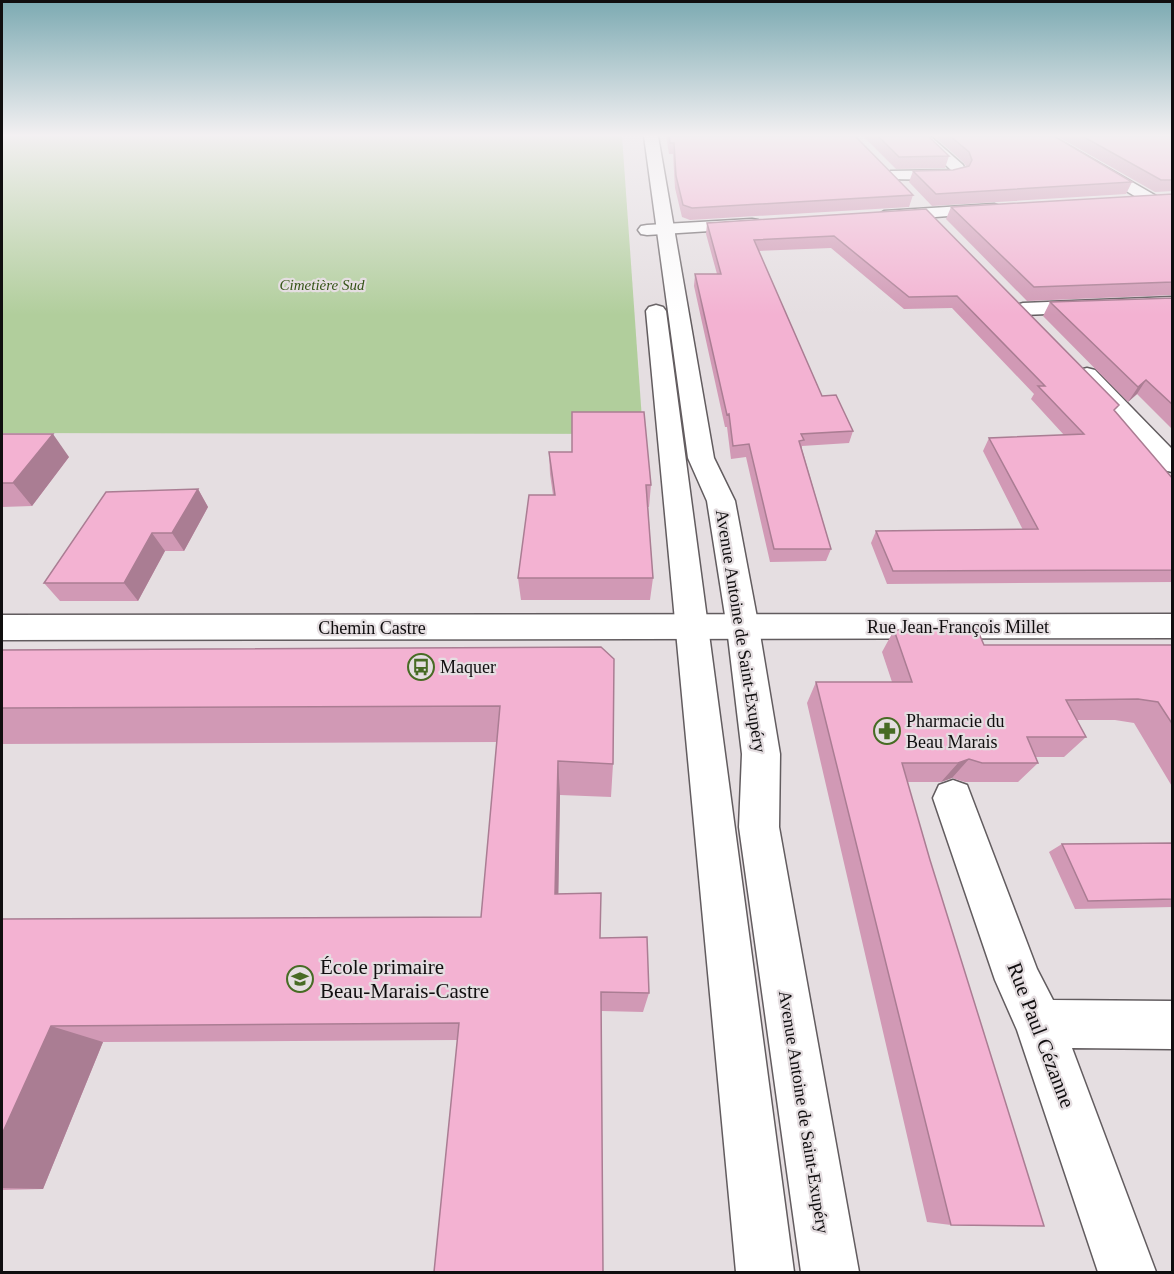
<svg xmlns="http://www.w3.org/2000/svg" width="1174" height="1274" viewBox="0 0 1174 1274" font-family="Georgia,serif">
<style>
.green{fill:#b1ce9c}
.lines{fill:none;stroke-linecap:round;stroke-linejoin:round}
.minor-casing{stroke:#625c5f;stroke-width:3}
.major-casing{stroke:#625c5f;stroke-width:3}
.minor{fill:#fff;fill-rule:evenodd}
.major{fill:#fff;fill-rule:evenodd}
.wall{fill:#d199b5}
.shaded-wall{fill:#aa7d93}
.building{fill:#f3b2d2;stroke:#aa7d93;stroke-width:1.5}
.labels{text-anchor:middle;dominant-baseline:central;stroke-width:4.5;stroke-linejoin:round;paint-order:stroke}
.far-park-label{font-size:15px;font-style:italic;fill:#355317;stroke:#e5dee1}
.street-label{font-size:18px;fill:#100e0f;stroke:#e5dee1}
.poi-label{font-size:18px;fill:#100e0f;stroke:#e5dee1;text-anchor:start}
.near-poi-label{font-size:21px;fill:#100e0f;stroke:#e5dee1;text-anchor:start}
.near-street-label{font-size:21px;fill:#100e0f;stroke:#e5dee1}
</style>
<rect width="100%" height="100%" fill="#e5dee1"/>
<path class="green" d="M 2,136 L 622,136 L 643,434 L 2,433 Z"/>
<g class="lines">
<defs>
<path id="minor" d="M 915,136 L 930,136 L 963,165 L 966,172 L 964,175 L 948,180 L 886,179 L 883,176 L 886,173 L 891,171 L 951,170 Z
M 1035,136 L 1052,136 L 1172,205 L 1172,217 L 1166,215 Z
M 994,204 L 1000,206 L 1002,209 L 1000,212 L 884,221 L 876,216 L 884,211 Z
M 752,219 L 758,220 L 760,224 L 758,228 L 647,235 L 641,234 L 638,230 L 641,226 L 647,225 Z
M 1172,297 L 1172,309 L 1023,315 L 1016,313 L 1013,309 L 1016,305 L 1023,303 Z
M 1087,368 L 1095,370 L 1172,449 L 1172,472 L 1163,470 L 1079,380 L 1076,375 L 1079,370 Z
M 1172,614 L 1172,638 L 2,640 L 2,615 Z
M 953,780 L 967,785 L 1037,969 L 1053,1000 L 1172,1001 L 1172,1049 L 1072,1048 L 1156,1272 L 1098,1272 L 1017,1030 L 995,980 L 933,798 L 939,785 Z"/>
<path id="major" d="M 644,136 L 658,136 L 714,458 L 735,501 L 759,628 L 780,754 L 779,827 L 859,1272 L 801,1272 L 739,827 L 742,754 L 727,628 L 707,501 L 688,458 Z
M 656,305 L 663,307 L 666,311 L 794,1272 L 736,1272 L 646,311 L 649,307 Z"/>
</defs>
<use href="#minor" class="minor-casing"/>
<use href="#major" class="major-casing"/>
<use href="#minor" class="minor"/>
<use href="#major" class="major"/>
</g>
<path class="wall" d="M 666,136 L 855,136 L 913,195 L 909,207 L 690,220 L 682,217 L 675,188 L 673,154 L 669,154 Z
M 863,136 L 928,136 L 949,156 L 945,168 L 896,169 Z
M 934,136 L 1054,136 L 1132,182 L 1126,194 L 932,206 L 909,182 L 913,171 L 953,170 L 966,166 L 964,163 Z
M 1057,136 L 1173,136 L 1173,191 L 1155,192 Z
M 1173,194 L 1173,295 L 1027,301 L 946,219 L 951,207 Z
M 926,209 L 1115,411 L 1173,479 L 1173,582 L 887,584 L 871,543 L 876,531 L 1023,530 L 983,451 L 989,438 L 1064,435 L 1031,399 L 1034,394 L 952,308 L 904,309 L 831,248 L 758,251 L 822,396 L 853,431 L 849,443 L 802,446 L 802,449 L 831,549 L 826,561 L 770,562 L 746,457 L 731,459 L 727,427 L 725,427 L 694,286 L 695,274 L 717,274 L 706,234 L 707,223 Z
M 1173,298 L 1173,430 L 1137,394 L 1128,402 L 1043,316 L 1050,302 Z
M 2,434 L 69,457 L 32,506 L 2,507 Z
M 549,452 L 651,485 L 649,507 L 648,507 L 653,578 L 650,600 L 521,600 L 518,578 L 553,495 L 550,474 Z
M 198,489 L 208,507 L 184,551 L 165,551 L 138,601 L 60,601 L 44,583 Z
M 894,630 L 984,645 L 1173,645 L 1173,788 L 1134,723 L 1115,720 L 1077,720 L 1086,737 L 1064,757 L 1036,757 L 1038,763 L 1018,782 L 965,782 L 952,778 L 941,782 L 908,782 L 951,1225 L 927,1222 L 807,703 L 816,682 L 892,682 L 882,652 Z
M 601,647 L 613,764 L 611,797 L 560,795 L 558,894 L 600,938 L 649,993 L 643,1012 L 602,1011 L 457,1040 L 103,1042 L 43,1189 L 2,1190 L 2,919 L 481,917 L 497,742 L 2,744 L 2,650 Z
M 1173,843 L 1173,907 L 1075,909 L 1049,852 L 1062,844 Z"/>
<path class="shaded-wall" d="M 1146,380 L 1137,394 L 1128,402 L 1138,387 Z
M 53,434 L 69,457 L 32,506 L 13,483 Z
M 198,489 L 208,507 L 184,551 L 172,533 Z
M 152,533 L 165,551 L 138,601 L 124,583 Z
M 969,759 L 952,778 L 941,782 L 958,763 Z
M 558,761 L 560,795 L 558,920 L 555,894 Z
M 51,1026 L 103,1042 L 43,1189 L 2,1188 L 2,1134 Z"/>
<path class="building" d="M 669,136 L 855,136 L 913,195 L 692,208 L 683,205 L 676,176 L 674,143 L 670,143 Z
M 878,136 L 928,136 L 949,156 L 899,157 Z
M 950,136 L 1054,136 L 1132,182 L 936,194 L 913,171 L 953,170 L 969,166 L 972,160 L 969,152 Z
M 1082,136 L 1173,136 L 1173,180 L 1161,180 Z
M 1173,194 L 1173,282 L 1034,287 L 951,207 Z
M 926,209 L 1119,405 L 1114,410 L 1173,479 L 1173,570 L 893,571 L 876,531 L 1038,529 L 989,438 L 1084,434 L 1038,386 L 1045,386 L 957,296 L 909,297 L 834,236 L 754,240 L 822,396 L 836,395 L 853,431 L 801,434 L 804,440 L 799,441 L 831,549 L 774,549 L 749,444 L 733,446 L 729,414 L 727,415 L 695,274 L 721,274 L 707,223 Z
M 1173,298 L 1173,405 L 1146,380 L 1138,387 L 1050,302 Z
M 572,412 L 644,412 L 651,485 L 646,485 L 653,578 L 518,578 L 529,495 L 555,495 L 549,452 L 572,452 Z
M 2,434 L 53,434 L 13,483 L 2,483 Z
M 198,489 L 172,533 L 152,533 L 124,583 L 44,583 L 106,492 Z
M 977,629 L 984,645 L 1173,645 L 1173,725 L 1158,702 L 1138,699 L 1066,700 L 1086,737 L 1027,737 L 1038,763 L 982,763 L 969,759 L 958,763 L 902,763 L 930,860 L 1044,1226 L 951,1225 L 816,682 L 912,682 L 894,630 Z
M 601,647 L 614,659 L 613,764 L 558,761 L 555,894 L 601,893 L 600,938 L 647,937 L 649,993 L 601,992 L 603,1272 L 434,1272 L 459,1023 L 51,1026 L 2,1134 L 2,919 L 481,917 L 500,706 L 2,708 L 2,650 Z
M 1173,843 L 1173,899 L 1088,901 L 1062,844 Z"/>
<linearGradient id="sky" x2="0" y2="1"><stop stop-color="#7caab2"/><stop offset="0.43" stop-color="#f3f0f2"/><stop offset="1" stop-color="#f3f0f2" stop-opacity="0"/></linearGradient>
<rect width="1174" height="315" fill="url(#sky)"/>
<defs>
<symbol id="bus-ring" viewBox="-11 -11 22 22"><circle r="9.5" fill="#e5dee1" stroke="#476b24" stroke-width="1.5"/><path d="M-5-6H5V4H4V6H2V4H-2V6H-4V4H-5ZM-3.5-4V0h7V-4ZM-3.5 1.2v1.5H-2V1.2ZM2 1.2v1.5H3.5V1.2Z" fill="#476b24"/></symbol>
<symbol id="pharmacy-ring" viewBox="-11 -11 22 22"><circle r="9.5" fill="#e5dee1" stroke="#476b24" stroke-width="1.5"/><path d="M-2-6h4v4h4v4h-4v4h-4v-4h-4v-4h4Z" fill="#476b24"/></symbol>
<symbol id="school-ring" viewBox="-11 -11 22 22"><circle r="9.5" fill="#e5dee1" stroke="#476b24" stroke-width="1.5"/><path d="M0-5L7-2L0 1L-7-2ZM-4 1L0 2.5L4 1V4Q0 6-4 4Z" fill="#476b24"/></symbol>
</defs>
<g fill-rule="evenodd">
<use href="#bus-ring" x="406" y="652" width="30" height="30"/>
<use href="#pharmacy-ring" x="872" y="716" width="30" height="30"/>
<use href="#school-ring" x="285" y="964" width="30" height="30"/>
</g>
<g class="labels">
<g class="far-park-label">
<text x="322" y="285">Cimetière Sud</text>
</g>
<g class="street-label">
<text x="958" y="627">Rue Jean-François Millet</text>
<text x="372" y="628">Chemin Castre</text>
<text transform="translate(741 631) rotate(81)">Avenue Antoine de Saint-Exupéry</text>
<text transform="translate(804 1112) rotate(81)">Avenue Antoine de Saint-Exupéry</text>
</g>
<g class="poi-label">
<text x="440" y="667">Maquer</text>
<text x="906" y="721">Pharmacie du<tspan x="906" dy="21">Beau Marais</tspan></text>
</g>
<g class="near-poi-label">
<text x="320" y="967">École primaire<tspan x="320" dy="24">Beau-Marais-Castre</tspan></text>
</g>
<g class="near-street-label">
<text transform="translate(1041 1035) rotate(69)">Rue Paul Cézanne</text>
</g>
</g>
<rect width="1174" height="1274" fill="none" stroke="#100e0f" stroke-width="6"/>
</svg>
